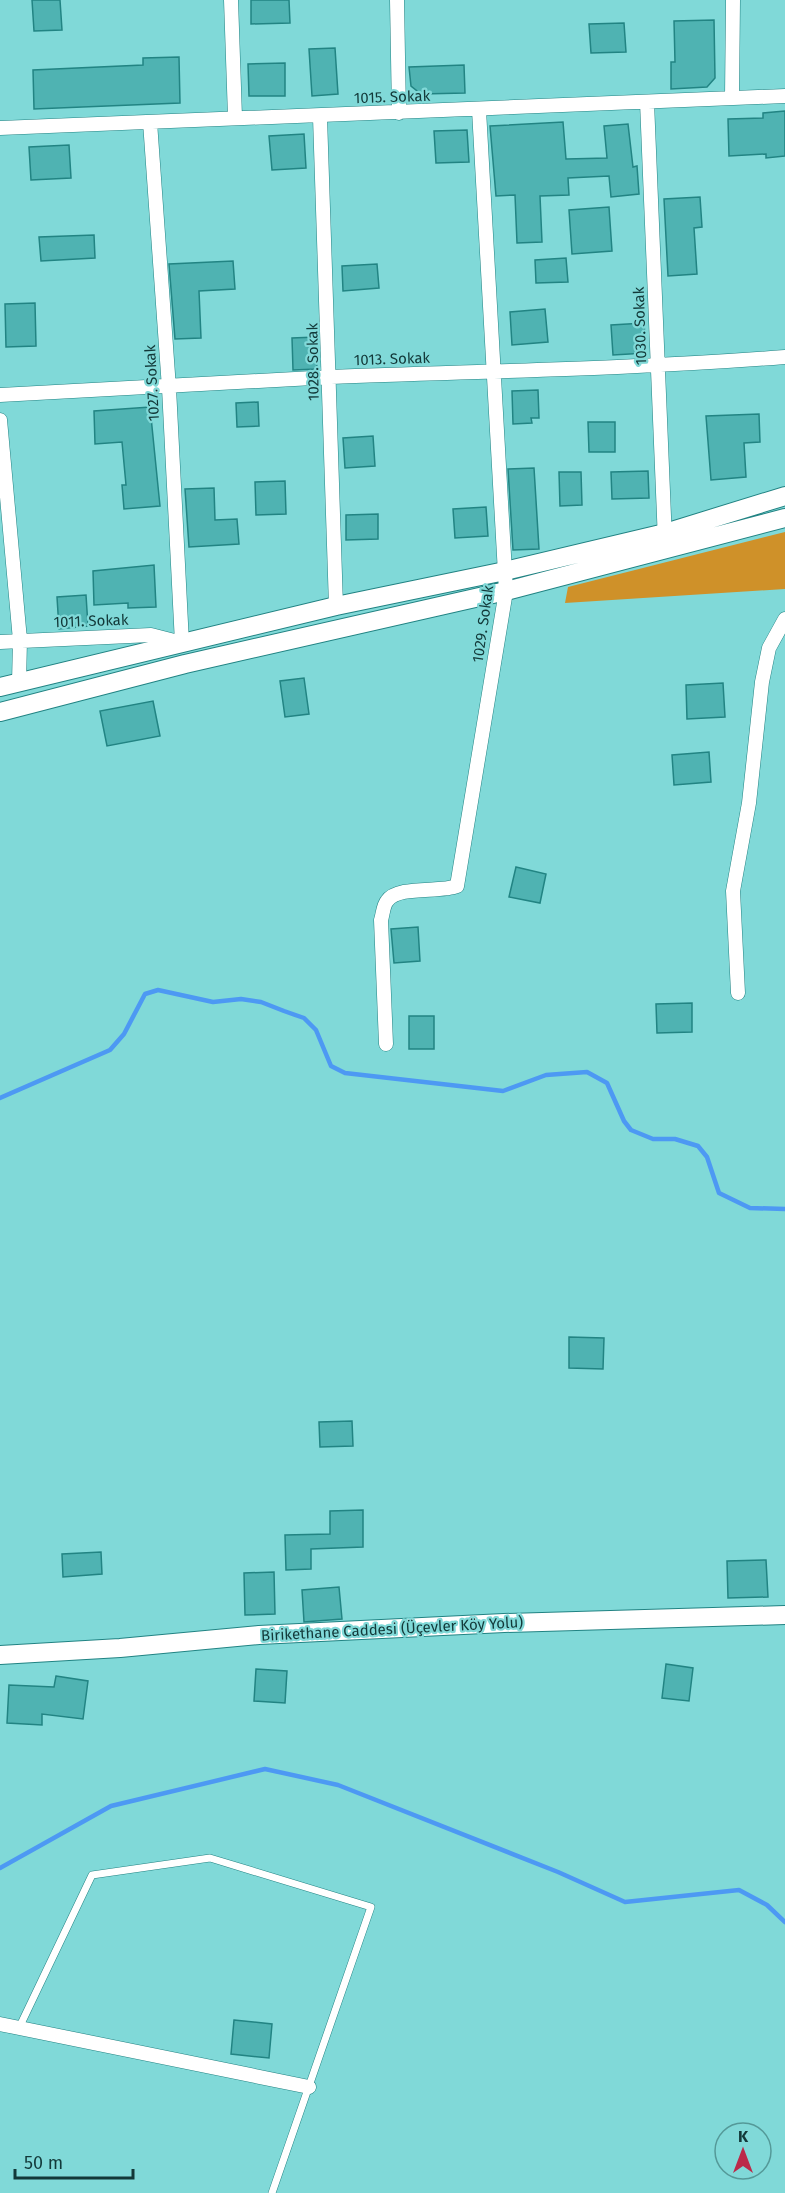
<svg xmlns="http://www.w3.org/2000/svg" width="785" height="2193" viewBox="0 0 785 2193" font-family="'Fira Sans',sans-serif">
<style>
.green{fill:#cf9129}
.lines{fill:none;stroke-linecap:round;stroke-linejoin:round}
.stream{stroke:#4d99f3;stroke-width:4.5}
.building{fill:#4fb3b2;stroke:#228483;stroke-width:1.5}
.lane-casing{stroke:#218383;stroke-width:8}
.street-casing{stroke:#218383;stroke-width:15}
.secondary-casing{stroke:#218383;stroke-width:20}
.lane{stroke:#fff;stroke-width:7}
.street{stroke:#fff;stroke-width:14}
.secondary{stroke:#fff;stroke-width:18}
.labels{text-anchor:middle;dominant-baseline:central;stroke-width:4.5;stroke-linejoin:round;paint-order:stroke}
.street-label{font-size:15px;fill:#123939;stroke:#80d9d8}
</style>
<rect width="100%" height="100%" fill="#80d9d8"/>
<path class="green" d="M 785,532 L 785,589 L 565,603 L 568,587 Z"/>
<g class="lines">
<path class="stream" d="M 0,1098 L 110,1050 L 124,1034 L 145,994 L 158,990 L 213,1002 L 241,999 L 261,1002 L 284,1011 L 304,1018 L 316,1030 L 331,1066 L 345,1073 L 503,1091 L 546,1075 L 587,1072 L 607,1083 L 624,1121 L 631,1130 L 653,1139 L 675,1139 L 698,1146 L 707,1157 L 719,1193 L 750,1208 L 785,1209
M 0,1868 L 111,1806 L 265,1769 L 338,1785 L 558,1872 L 625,1902 L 739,1890 L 767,1905 L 785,1922"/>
</g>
<path class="building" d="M 32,0 L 60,0 L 62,30 L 34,31 Z
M 251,0 L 289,0 L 290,23 L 251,24 Z
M 714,20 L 715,78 L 707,87 L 671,89 L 671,62 L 675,62 L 674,21 Z
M 624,23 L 626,52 L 591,53 L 589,24 Z
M 335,48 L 338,94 L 312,96 L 309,49 Z
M 179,57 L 180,103 L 34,109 L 33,70 L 143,65 L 143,58 Z
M 285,63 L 285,96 L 249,96 L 248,64 Z
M 464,65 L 465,93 L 421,94 L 411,86 L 409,67 Z
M 785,111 L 785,156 L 766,158 L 766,154 L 729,156 L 728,119 L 763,118 L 763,113 Z
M 563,122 L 566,159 L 607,158 L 604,126 L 628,124 L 633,167 L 637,166 L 639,194 L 611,197 L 609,176 L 568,178 L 569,195 L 540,196 L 542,242 L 517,243 L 515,195 L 496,196 L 490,126 Z
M 467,130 L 469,162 L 436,163 L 434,131 Z
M 304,134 L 306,168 L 272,170 L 269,136 Z
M 69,145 L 71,178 L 31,180 L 29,147 Z
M 700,197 L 702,227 L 694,228 L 697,274 L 668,276 L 664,199 Z
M 609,207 L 612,251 L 572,254 L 569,210 Z
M 94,235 L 95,258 L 41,261 L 39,237 Z
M 566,258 L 568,282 L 536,283 L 535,260 Z
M 233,261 L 235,289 L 199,291 L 201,338 L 175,339 L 169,264 Z
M 377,264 L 379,288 L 343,291 L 342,266 Z
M 35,303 L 36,346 L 6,347 L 5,304 Z
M 545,309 L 548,342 L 512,345 L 510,312 Z
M 644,323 L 646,353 L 613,355 L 611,325 Z
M 316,337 L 317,369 L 293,370 L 292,338 Z
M 538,390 L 539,418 L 531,418 L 532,423 L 513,424 L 512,391 Z
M 258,402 L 259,426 L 237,427 L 236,403 Z
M 150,407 L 160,506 L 124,509 L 122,485 L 126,485 L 122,442 L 95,444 L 94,411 Z
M 759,414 L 760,442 L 744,443 L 746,477 L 711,480 L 706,416 Z
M 588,422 L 615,422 L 615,452 L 589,452 Z
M 373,436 L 375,466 L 345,468 L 343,438 Z
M 534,468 L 539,549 L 513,550 L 508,469 Z
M 648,471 L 649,498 L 612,499 L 611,472 Z
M 559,472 L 581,472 L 582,505 L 560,506 Z
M 285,481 L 286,514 L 256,515 L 255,482 Z
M 214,488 L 215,520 L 237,519 L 239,544 L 189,547 L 185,489 Z
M 486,507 L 488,536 L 455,538 L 453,509 Z
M 378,514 L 378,539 L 346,540 L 346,515 Z
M 154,565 L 156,607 L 128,608 L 128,603 L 94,605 L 93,571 Z
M 86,595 L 88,626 L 59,629 L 57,597 Z
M 304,678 L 309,714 L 285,717 L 280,681 Z
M 723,683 L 725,717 L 687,719 L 686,685 Z
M 153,701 L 160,736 L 107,746 L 100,711 Z
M 709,752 L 711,782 L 674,785 L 672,755 Z
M 516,867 L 546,874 L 540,903 L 509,897 Z
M 418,927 L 420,961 L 394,963 L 391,929 Z
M 692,1003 L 692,1032 L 657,1033 L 656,1004 Z
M 409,1016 L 434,1016 L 434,1049 L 409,1049 Z
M 569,1337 L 604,1338 L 603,1369 L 569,1368 Z
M 352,1421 L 353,1446 L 320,1447 L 319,1422 Z
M 363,1510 L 363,1547 L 311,1549 L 311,1569 L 286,1570 L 285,1535 L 330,1534 L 330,1511 Z
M 101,1552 L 102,1574 L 63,1577 L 62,1554 Z
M 766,1560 L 768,1597 L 728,1598 L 727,1561 Z
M 274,1572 L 275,1614 L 245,1615 L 244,1573 Z
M 339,1587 L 342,1619 L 304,1622 L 302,1590 Z
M 666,1664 L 693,1668 L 689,1701 L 662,1698 Z
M 256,1669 L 287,1671 L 285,1703 L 254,1701 Z
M 56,1676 L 88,1681 L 83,1719 L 42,1714 L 42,1725 L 7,1723 L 9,1685 L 54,1687 Z
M 234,2020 L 272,2024 L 269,2058 L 231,2054 Z"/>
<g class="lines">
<defs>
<path id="lane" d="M 19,2028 L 92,1875 L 210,1858 L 371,1907 L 272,2193"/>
<path id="street" d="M 231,0 L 235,117
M 397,0 L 399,113
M 732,97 L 733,0
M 647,102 L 665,541
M 320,117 L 336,606
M 0,128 L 785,96
M 0,395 C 111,390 221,382 331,377 C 483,371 634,369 785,357
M 0,420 L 20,640 L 19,683
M 0,642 L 151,635 L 182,643 L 169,388 L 150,122
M 738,993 L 733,891 L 749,803 L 762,682 L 769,648 L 785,619
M 386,1044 L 381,920 C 383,914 383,906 387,901 C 398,885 440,893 457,886 L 506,591 L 479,110
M 0,2024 L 309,2087"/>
<path id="secondary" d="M 0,687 L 336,606 L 505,571 L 665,533 L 785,496
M 0,712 L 185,664 L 506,591 L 785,518
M 0,1655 L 120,1648 L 259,1635 L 504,1623 L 785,1615"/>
</defs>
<use href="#lane" class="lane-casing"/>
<use href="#street" class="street-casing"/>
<use href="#secondary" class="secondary-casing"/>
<use href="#lane" class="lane"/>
<use href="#street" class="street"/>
<use href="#secondary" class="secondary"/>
</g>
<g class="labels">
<g class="street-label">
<text transform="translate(392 97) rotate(-2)">1015. Sokak</text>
<text transform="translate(640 326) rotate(-92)">1030. Sokak</text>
<text transform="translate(392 359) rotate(-2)">1013. Sokak</text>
<text transform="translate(313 362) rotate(-91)">1028. Sokak</text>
<text transform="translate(152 383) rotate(-93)">1027. Sokak</text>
<text transform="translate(91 621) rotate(-2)">1011. Sokak</text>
<text transform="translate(483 624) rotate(-82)">1029. Sokak</text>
<text transform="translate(392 1629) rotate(-3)">Birikethane Caddesi (Üçevler Köy Yolu)</text>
</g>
</g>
<g transform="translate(743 2151)"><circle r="28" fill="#80d9d8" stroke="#549998" stroke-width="1.5"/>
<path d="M0-4.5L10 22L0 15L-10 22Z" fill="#bb2a49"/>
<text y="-9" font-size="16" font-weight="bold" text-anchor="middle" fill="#123939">K</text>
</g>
<path d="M15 2169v9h118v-9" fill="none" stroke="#123939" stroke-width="3"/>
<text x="24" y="2169" font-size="18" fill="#123939" stroke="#80d9d8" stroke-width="4.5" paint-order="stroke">50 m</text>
</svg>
